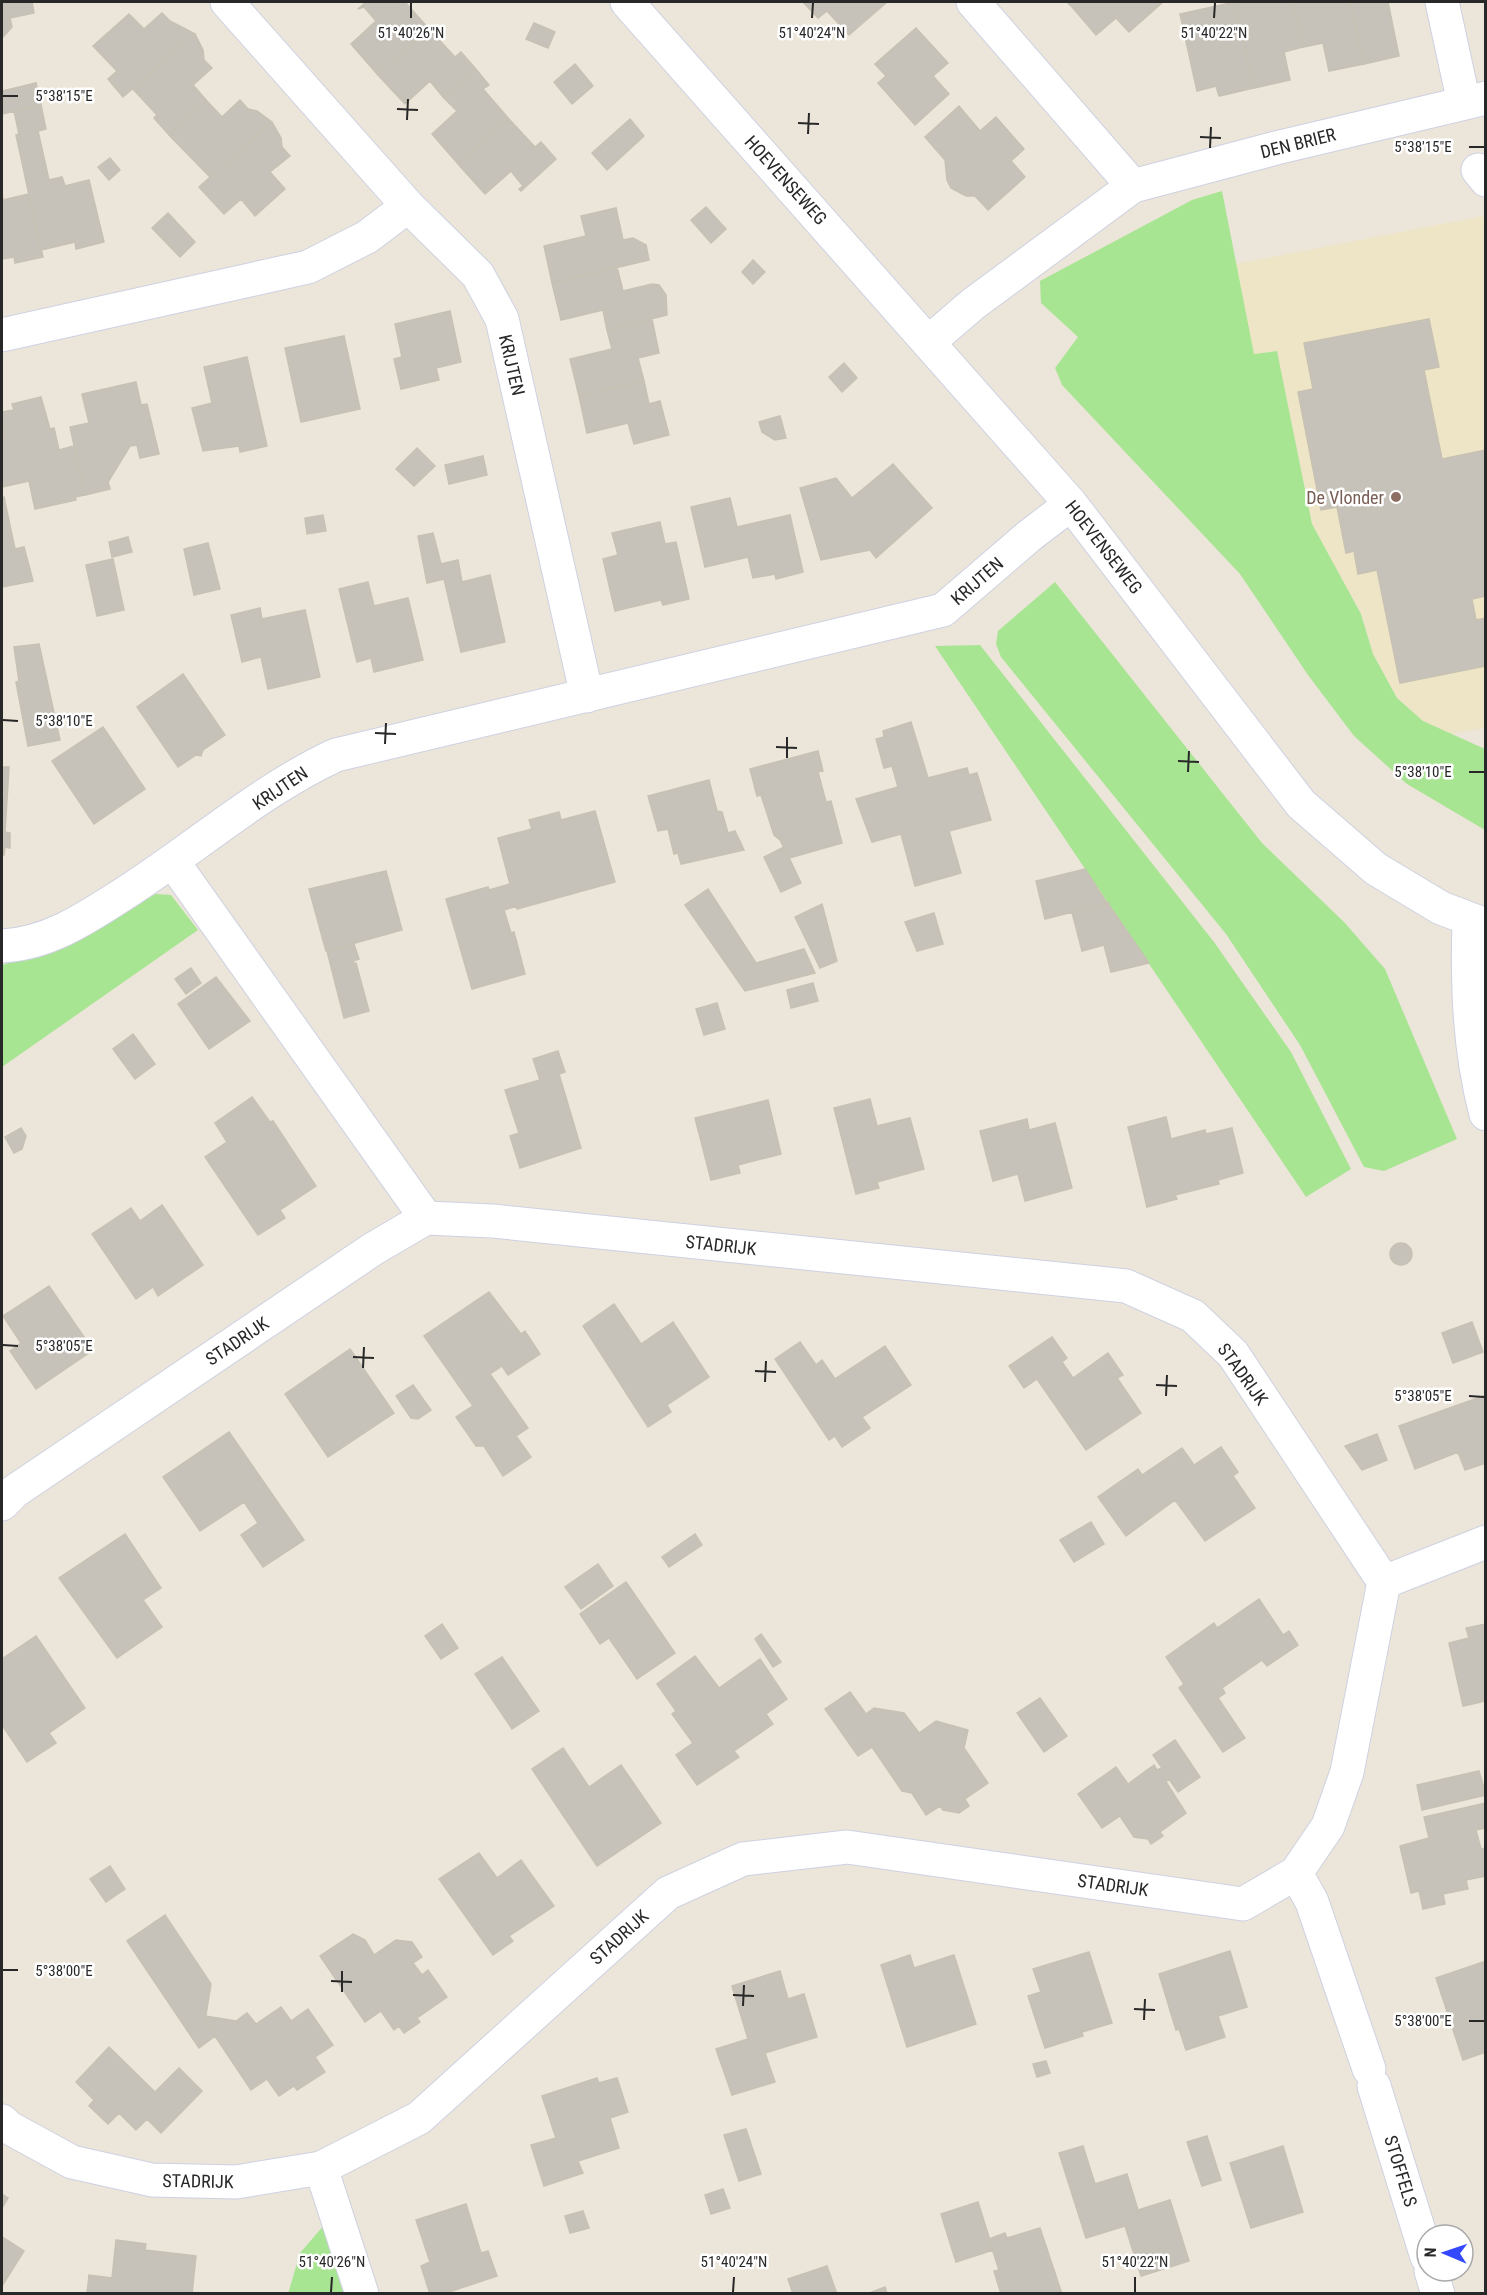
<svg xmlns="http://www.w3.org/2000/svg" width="1487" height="2295" viewBox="0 0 1487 2295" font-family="'Roboto Condensed',sans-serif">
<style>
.education{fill:#eee5c7}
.green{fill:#a8e593}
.building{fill:#c7c2b9;stroke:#c7c1b3;stroke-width:1.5}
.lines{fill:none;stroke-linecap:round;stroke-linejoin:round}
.minor-casing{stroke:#ced1e2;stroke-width:35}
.minor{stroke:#fff;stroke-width:33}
.ticks{fill:none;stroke:#282828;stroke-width:2}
.education-dot{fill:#8d6e63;stroke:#fff;stroke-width:2}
.labels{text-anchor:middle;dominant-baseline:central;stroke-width:5;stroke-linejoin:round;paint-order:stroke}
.street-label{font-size:18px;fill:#282828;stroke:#fff}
.education-label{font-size:18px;fill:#785e54;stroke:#fff;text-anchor:end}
.ticks-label{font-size:15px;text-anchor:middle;fill:#282828;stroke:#fff;stroke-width:5;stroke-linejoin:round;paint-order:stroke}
</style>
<rect width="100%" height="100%" fill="#ece5d9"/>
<path class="education" d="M 1483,216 L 1486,228 L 1485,728 L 1450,734 L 1423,721 L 1397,698 L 1373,654 L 1361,613 L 1312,525 L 1277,351 L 1254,355 L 1236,264 Z"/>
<path class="green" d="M 1222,191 L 1254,354 L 1277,351 L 1312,524 L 1361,614 L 1373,654 L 1397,698 L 1423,721 L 1485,749 L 1485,830 L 1407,784 L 1354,736 L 1308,675 L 1240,574 L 1062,385 L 1055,368 L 1078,337 L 1041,303 L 1040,281 L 1192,200 Z
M 1055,582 L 1262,843 L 1345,923 L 1385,969 L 1457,1139 L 1384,1171 L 1364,1167 L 1300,1045 L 1226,934 L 1001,657 L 996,644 L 998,631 Z
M 980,645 L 1214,942 L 1291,1052 L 1351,1169 L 1306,1197 L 935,646 Z
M 156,894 L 171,895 L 198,930 L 2,1067 L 2,965 L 63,946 L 140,901 Z
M 325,2224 L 345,2293 L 288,2294 L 300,2253 Z"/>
<path class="building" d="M 2,2 L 32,2 L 34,13 L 10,18 L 12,27 L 2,38 Z
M 366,2 L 405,2 L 429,29 L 377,74 L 351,44 L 376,21 L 364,7 L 358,9 Z
M 803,2 L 887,2 L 849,35 L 827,11 L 818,18 Z
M 1067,2 L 1080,2 L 1073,8 Z
M 1080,2 L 1163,2 L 1129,32 L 1116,18 L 1096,35 L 1073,8 Z
M 1235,2 L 1293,2 L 1303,47 L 1284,52 L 1290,80 L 1254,88 Z
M 1235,2 L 1254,88 L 1219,96 L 1216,86 L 1197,91 L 1180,14 Z
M 1293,2 L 1350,2 L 1364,64 L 1329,71 L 1323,43 L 1303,47 Z
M 1350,2 L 1388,2 L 1399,56 L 1364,64 Z
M 162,13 L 170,21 L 195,34 L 123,97 L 108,79 L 117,71 L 93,46 L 129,14 L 144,29 Z
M 534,23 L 555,32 L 548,48 L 526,39 Z
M 916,28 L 948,63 L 933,76 L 949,94 L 915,125 L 878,83 L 886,76 L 875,64 Z
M 429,29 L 455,57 L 461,52 L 475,68 L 443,97 L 430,81 L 405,104 L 377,74 Z
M 195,34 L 203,50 L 204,60 L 212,68 L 193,85 L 207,101 L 169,135 L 154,118 L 157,115 L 133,89 Z
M 575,64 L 593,86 L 572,104 L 554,82 Z
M 475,68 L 489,85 L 483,89 L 509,119 L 458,164 L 432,134 L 457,111 L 443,97 Z
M 36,83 L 41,105 L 2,114 L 2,91 Z
M 240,100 L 248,109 L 257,111 L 272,122 L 210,177 L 169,135 L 207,101 L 222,117 Z
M 41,105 L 46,129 L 38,131 L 49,180 L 62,177 L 65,186 L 89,180 L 104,242 L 76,249 L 75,242 L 41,250 L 16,135 L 19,134 L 14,111 Z
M 959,106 L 980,131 L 996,117 L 1024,149 L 1011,161 L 1025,177 L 988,210 L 975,196 L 966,196 L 951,188 L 947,180 L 945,160 L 925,137 Z
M 509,119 L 535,147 L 541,142 L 556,159 L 521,191 L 519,189 L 523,186 L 511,171 L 485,194 L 458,164 Z
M 630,119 L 644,136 L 607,170 L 592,153 Z
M 272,122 L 281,138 L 282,147 L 290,156 L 270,172 L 285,189 L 255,216 L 241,199 L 224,214 L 199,187 Z
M 110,158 L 120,170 L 109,180 L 98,167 Z
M 2,192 L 3,200 L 29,194 L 43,257 L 15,263 L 14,257 L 2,259 Z
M 706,207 L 726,229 L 711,243 L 691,220 Z
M 616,208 L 623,240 L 633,238 L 646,245 L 649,260 L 552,283 L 544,246 L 586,236 L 581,216 Z
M 168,213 L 195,242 L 180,257 L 152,228 Z
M 753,260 L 765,272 L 753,284 L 742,272 Z
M 617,267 L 623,291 L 652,284 L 659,285 L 666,295 L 667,315 L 607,330 L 603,310 L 561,320 L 552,283 Z
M 450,311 L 461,362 L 436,368 L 439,380 L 401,389 L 394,359 L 402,357 L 395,324 Z
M 652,319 L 659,353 L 638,358 L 644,381 L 579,396 L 570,359 L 612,349 L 607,330 Z
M 1429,319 L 1439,367 L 1424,370 L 1442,459 L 1486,450 L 1486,596 L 1472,599 L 1476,620 L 1486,618 L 1486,666 L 1400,683 L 1377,570 L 1358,574 L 1354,551 L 1346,553 L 1337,507 L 1321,510 L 1298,392 L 1313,389 L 1304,343 Z
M 344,336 L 360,409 L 301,422 L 285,348 Z
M 247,357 L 267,446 L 240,452 L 239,446 L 203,451 L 192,408 L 212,403 L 204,367 Z
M 844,363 L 857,378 L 842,392 L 829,377 Z
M 644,381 L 649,404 L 660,401 L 669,435 L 634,444 L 628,423 L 587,433 L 579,396 Z
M 136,382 L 141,405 L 147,404 L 159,454 L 140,458 L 137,445 L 130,446 L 108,482 L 110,489 L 85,495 L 70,427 L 89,423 L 82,394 Z
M 41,397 L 50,429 L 54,428 L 59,450 L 74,446 L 85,495 L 75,497 L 76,500 L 35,509 L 29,481 L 2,487 L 2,438 L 4,438 L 2,412 L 14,410 L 12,404 Z
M 780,416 L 786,438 L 775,440 L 762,432 L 759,422 Z
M 417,448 L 435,466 L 414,486 L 396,469 Z
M 483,456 L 487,475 L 449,484 L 445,465 Z
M 893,464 L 932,508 L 876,558 L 870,550 L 821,560 L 800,488 L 836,478 L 852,498 Z
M 4,497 L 15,549 L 24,547 L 33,581 L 2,587 L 2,498 Z
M 730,498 L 737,527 L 790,515 L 803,572 L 776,579 L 775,574 L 753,578 L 748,557 L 705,567 L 691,507 Z
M 323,515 L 326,531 L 307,534 L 305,518 Z
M 660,522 L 665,544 L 676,542 L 689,599 L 663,605 L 661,600 L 615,611 L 603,559 L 618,555 L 612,533 Z
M 433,533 L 441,564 L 458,560 L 462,582 L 490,575 L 505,642 L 461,652 L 444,579 L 427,583 L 418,536 Z
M 128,537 L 132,552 L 112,557 L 109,542 Z
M 208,543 L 220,589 L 194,595 L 184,549 Z
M 113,559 L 124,610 L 97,616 L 86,565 Z
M 368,582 L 374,606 L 408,598 L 423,660 L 374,672 L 371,658 L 357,662 L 339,589 Z
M 260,608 L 262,619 L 305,610 L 320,677 L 268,689 L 261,657 L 242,662 L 231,615 Z
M 39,644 L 60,740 L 28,746 L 16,682 L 19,681 L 14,647 Z
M 183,674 L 225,735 L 203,750 L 201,756 L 196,755 L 178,767 L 137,707 Z
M 911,722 L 928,778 L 967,768 L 969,775 L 977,773 L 991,820 L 949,831 L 961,873 L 915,886 L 901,834 L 872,842 L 856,799 L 898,787 L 892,766 L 884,768 L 876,739 L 884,737 L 883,731 Z
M 103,727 L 145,789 L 94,824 L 52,761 Z
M 818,751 L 823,771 L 818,772 L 826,802 L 831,801 L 842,843 L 789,858 L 780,840 L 774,835 L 761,795 L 757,796 L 750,769 Z
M 2,767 L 9,767 L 5,832 L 10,833 L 10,848 L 5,847 L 4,855 L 2,855 Z
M 709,780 L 717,811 L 722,812 L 728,833 L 735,831 L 744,850 L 681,864 L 678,853 L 674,854 L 668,829 L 658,831 L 648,796 Z
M 595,811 L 615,882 L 517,909 L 517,906 L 504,910 L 511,933 L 514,932 L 525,974 L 472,989 L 446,899 L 488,887 L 489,890 L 510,884 L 498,838 L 532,829 L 529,820 L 559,812 L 561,820 Z
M 784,847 L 801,883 L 781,892 L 764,857 Z
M 1085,869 L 1107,903 L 1045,919 L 1036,881 Z
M 386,871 L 402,930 L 326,951 L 309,889 Z
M 708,889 L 756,963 L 804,949 L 815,973 L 745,991 L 685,905 Z
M 1109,903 L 1109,905 L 1149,963 L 1111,972 L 1104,945 L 1082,951 L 1072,912 Z
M 822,904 L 837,961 L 820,968 L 795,917 Z
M 934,913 L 943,944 L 917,951 L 905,922 Z
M 354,944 L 359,959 L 353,961 L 354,964 L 356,963 L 369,1011 L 344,1018 L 327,951 Z
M 191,968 L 201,983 L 186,994 L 175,979 Z
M 216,977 L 250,1021 L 209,1049 L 178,1004 Z
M 813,983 L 818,1001 L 791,1008 L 787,990 Z
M 717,1003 L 725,1029 L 704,1035 L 696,1009 Z
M 133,1034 L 155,1064 L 135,1079 L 113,1049 Z
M 558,1051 L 565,1072 L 559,1074 L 581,1148 L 520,1168 L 510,1136 L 519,1133 L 505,1090 L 540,1080 L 533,1059 Z
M 252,1097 L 270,1122 L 273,1121 L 316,1186 L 280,1210 L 285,1218 L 258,1235 L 205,1157 L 227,1142 L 215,1123 Z
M 870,1099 L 877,1126 L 910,1118 L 924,1169 L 877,1182 L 879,1188 L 856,1194 L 834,1108 Z
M 768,1100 L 781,1154 L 738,1165 L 740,1173 L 711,1180 L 695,1118 Z
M 1166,1117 L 1171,1139 L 1205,1130 L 1206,1134 L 1232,1128 L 1243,1173 L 1218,1180 L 1219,1184 L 1175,1195 L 1177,1199 L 1147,1207 L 1128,1127 Z
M 1027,1119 L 1029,1130 L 1055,1123 L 1072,1188 L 1025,1201 L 1018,1174 L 993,1181 L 980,1131 Z
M 21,1128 L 26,1136 L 22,1149 L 14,1153 L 5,1137 Z
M 162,1205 L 203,1265 L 158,1296 L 153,1287 L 136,1299 L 92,1234 L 131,1208 L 140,1221 Z
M1390 1254a11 11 0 1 1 22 0a11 11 0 1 1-22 0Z
M 49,1286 L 93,1350 L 36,1389 L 10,1351 L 21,1343 L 3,1316 Z
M 489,1292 L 521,1334 L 525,1331 L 540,1354 L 508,1375 L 502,1366 L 490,1374 L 528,1428 L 516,1436 L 531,1457 L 503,1476 L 484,1446 L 476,1446 L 456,1417 L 473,1406 L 424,1336 Z
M 614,1304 L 641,1344 L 673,1322 L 709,1377 L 667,1405 L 671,1412 L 648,1427 L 583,1326 Z
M 1472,1322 L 1483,1352 L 1453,1363 L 1442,1333 Z
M 1052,1337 L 1067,1358 L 1062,1362 L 1073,1378 L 1108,1353 L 1123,1375 L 1117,1378 L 1141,1413 L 1086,1450 L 1037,1379 L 1024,1388 L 1009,1366 Z
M 800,1342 L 816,1365 L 822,1360 L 835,1379 L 885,1346 L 911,1385 L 862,1417 L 870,1428 L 842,1447 L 835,1436 L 829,1440 L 775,1359 Z
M 350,1349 L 394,1413 L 328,1457 L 285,1394 Z
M 413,1385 L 431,1410 L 418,1419 L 411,1418 L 396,1396 Z
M 1486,1395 L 1486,1463 L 1465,1470 L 1458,1452 L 1415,1469 L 1399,1426 Z
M 229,1432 L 304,1540 L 263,1567 L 241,1535 L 258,1523 L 244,1502 L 200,1531 L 163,1477 Z
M 1377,1434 L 1387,1460 L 1362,1470 L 1345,1446 Z
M 1221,1447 L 1238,1472 L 1233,1476 L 1255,1508 L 1205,1541 L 1175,1500 L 1126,1536 L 1098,1497 L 1138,1469 L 1142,1475 L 1182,1448 L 1194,1465 Z
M 1091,1522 L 1104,1544 L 1074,1562 L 1060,1540 Z
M 125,1534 L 161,1588 L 143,1600 L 162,1627 L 117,1658 L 59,1578 Z
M 695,1534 L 702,1545 L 669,1567 L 662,1557 Z
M 598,1564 L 613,1586 L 581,1609 L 565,1587 Z
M 626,1582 L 675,1653 L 637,1679 L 609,1638 L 600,1644 L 580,1614 Z
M 1259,1599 L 1283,1635 L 1289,1631 L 1298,1645 L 1267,1666 L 1262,1660 L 1222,1688 L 1225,1693 L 1218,1698 L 1245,1738 L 1223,1752 L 1179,1688 L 1184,1684 L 1166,1657 L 1214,1623 L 1217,1628 Z
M 442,1624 L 458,1648 L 441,1659 L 425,1636 Z
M 1486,1624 L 1486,1701 L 1463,1706 L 1449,1643 L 1469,1638 L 1466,1628 Z
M 761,1634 L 781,1662 L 773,1667 L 755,1639 Z
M 36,1636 L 85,1708 L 49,1733 L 56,1743 L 27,1762 L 2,1725 L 2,1659 Z
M 695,1656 L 719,1688 L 760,1659 L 787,1699 L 766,1714 L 773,1724 L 734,1751 L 739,1757 L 697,1785 L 676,1755 L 693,1743 L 672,1714 L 676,1711 L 657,1684 Z
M 502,1657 L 539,1711 L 512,1729 L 475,1674 Z
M 850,1692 L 866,1714 L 874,1708 L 904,1713 L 919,1733 L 936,1721 L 968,1730 L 964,1748 L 988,1783 L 965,1799 L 969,1806 L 959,1813 L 943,1810 L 940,1806 L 926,1815 L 912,1793 L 902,1791 L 872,1747 L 858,1756 L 825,1709 Z
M 1040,1698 L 1067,1736 L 1044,1752 L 1017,1713 Z
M 1175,1740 L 1200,1777 L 1178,1792 L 1169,1779 L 1166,1782 L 1186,1813 L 1160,1832 L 1163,1836 L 1151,1844 L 1148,1839 L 1134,1837 L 1120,1816 L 1102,1828 L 1078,1794 L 1116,1767 L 1128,1784 L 1154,1765 L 1157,1770 L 1162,1768 L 1153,1755 Z
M 563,1748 L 589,1787 L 621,1765 L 661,1823 L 597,1866 L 532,1769 Z
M 1479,1771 L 1486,1795 L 1422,1810 L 1417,1785 Z
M 1486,1803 L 1486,1828 L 1476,1830 L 1481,1849 L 1486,1848 L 1486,1876 L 1466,1880 L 1468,1889 L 1443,1894 L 1445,1904 L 1423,1909 L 1419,1891 L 1411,1893 L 1400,1846 L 1429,1838 L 1424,1817 Z
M 479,1853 L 497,1878 L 521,1860 L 554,1906 L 509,1936 L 513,1941 L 493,1955 L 439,1879 Z
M 110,1866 L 125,1889 L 106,1902 L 90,1879 Z
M 165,1915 L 211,1984 L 205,2021 L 215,2036 L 199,2048 L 127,1941 Z
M 353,1934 L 365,1940 L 374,1955 L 396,1940 L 412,1942 L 422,1957 L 413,1963 L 422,1975 L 428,1970 L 447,1997 L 417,2018 L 420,2022 L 404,2033 L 399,2026 L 394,2030 L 381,2011 L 365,2022 L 320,1956 Z
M 1230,1951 L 1247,2007 L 1218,2016 L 1225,2037 L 1186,2050 L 1179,2029 L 1176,2030 L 1159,1974 Z
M 1089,1952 L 1112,2023 L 1082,2032 L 1083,2036 L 1045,2048 L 1028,1996 L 1041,1992 L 1033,1969 Z
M 910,1955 L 914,1968 L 954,1955 L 976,2024 L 907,2047 L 881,1965 Z
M 1486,1961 L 1486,2052 L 1463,2060 L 1436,1978 Z
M 780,1971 L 788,1999 L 804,1994 L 817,2037 L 765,2053 L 775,2082 L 732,2095 L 716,2049 L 748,2039 L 732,1986 Z
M 281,2007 L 291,2021 L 308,2009 L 333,2045 L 315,2057 L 325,2072 L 297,2090 L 294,2086 L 279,2096 L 267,2079 L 251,2090 L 205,2021 L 206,2016 L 236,2021 L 247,2013 L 256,2024 Z
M 109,2047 L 155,2092 L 179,2068 L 202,2091 L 161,2133 L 147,2119 L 136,2130 L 119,2113 L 108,2124 L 89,2106 L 94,2100 L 76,2082 Z
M 1046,2061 L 1050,2073 L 1037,2077 L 1033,2064 Z
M 597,2078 L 599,2083 L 617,2078 L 628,2112 L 610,2118 L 619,2148 L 578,2161 L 583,2173 L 544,2186 L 531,2145 L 556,2138 L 542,2096 Z
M 746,2129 L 761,2174 L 739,2181 L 724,2135 Z
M 1207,2136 L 1221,2180 L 1202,2186 L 1187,2142 Z
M 1083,2146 L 1095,2184 L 1127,2174 L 1138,2210 L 1170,2200 L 1189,2261 L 1141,2276 L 1125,2226 L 1086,2238 L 1059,2153 Z
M 1283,2146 L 1303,2212 L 1251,2228 L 1230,2163 Z
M 723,2189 L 730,2208 L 711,2214 L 705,2195 Z
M 2,2194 L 8,2198 L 2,2208 Z
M 978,2202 L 993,2250 L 956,2262 L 941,2214 Z
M 466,2204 L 481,2253 L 488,2251 L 497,2276 L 443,2294 L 430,2294 L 421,2266 L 430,2262 L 416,2220 Z
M 583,2211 L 589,2228 L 570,2233 L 565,2216 Z
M 1040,2228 L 1062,2294 L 1001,2294 L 994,2271 L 999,2270 L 989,2239 L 1005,2233 L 1007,2238 Z
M 2,2237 L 24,2251 L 2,2286 Z
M 116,2240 L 146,2244 L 145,2250 L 196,2256 L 192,2294 L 87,2294 L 89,2275 L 112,2278 Z
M 827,2266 L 837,2294 L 793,2294 L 788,2279 Z
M 885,2287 L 887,2294 L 867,2294 Z"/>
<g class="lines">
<defs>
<path id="minor" d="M 227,2 L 408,206 L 478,275 L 502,319 L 587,696
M 627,2 L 1071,504 L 1301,804 L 1376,869 L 1441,908 L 1486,925
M 973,2 L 1133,186
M 1442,2 L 1464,103
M 1478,170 L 1486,180
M 2,335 L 308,267 L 367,237 L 408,206
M 930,341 L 973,304 L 1133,186 L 1276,148 L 1486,98
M 173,862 L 426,1218
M 1469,920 C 1467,986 1469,1050 1486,1114
M 2,946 C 47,944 85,919 122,895 C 193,850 260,790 336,755 L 943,610 L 1029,536 L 1071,504
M 2,1504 L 15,1491 L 373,1249 L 426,1218 L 493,1221 L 1126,1286 L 1193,1316 L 1233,1354 L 1384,1582 L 1347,1772 L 1328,1826 L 1296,1873 L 1243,1904 L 847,1847 L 743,1859 L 668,1893 L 419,2118 L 321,2168 L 236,2182 L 152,2180 L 72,2162 L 8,2127 L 2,2121
M 1384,1582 L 1486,1542
M 1296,1873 L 1312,1902 L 1369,2069
M 1374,2086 L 1427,2257
M 321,2168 L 362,2294
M 1431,2271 L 1438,2294"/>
</defs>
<use href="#minor" class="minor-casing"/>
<use href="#minor" class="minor"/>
</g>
<path class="ticks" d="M 411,18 L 411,3M 812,18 L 813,3M 1214,18 L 1215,3M 3,96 L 18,96M 397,109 L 418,110M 407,120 L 408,99M 798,123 L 819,124M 808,134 L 809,113M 1200,137 L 1221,138M 1469,147 L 1484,147M 1210,148 L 1211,127M 3,720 L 18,721M 375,733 L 396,734M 385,744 L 386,723M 776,747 L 797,748M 787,758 L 787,737M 1178,761 L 1199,762M 1188,772 L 1189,751M 1469,772 L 1484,772M 3,1345 L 18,1346M 353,1357 L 374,1358M 363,1368 L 364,1347M 755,1371 L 776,1372M 765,1382 L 766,1361M 1156,1385 L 1177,1386M 1166,1396 L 1167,1375M 1469,1396 L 1484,1397M 3,1970 L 18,1970M 331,1981 L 352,1982M 342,1992 L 342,1971M 733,1995 L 754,1996M 743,2006 L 744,1985M 1134,2009 L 1155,2010M 1144,2020 L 1145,1999M 1469,2021 L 1484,2021M 331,2292 L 332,2277M 733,2292 L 734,2277M 1135,2292 L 1135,2277"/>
<circle class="education-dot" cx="1396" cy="497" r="6"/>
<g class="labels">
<g class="street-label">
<text transform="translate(1298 143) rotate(-14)">DEN BRIER</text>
<text transform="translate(786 180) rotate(48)">HOEVENSEWEG</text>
<text transform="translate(512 365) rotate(77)">KRIJTEN</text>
<text transform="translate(1104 547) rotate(52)">HOEVENSEWEG</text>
<text transform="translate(977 581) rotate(-41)">KRIJTEN</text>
<text transform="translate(280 788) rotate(-34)">KRIJTEN</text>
<text transform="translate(721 1245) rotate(6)">STADRIJK</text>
<text transform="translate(237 1341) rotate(-34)">STADRIJK</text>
<text transform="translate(1243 1374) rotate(54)">STADRIJK</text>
<text transform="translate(1113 1885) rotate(8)">STADRIJK</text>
<text transform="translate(619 1937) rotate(-42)">STADRIJK</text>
<text transform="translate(1401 2171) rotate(73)">STOFFELS</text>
<text transform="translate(198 2181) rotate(1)">STADRIJK</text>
</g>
<g class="education-label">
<text x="1384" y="497">De Vlonder</text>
</g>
</g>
<g class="ticks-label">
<text x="411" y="38">51°40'26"N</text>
<text x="812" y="38">51°40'24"N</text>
<text x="1214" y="38">51°40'22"N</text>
<text x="64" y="101">5°38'15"E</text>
<text x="1423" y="152">5°38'15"E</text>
<text x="64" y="726">5°38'10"E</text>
<text x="1423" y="777">5°38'10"E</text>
<text x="64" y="1351">5°38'05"E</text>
<text x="1423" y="1401">5°38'05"E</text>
<text x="64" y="1976">5°38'00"E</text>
<text x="1423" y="2026">5°38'00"E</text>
<text x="332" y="2267">51°40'26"N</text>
<text x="734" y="2267">51°40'24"N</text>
<text x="1135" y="2267">51°40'22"N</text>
</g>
<rect width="1487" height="2295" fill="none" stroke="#282828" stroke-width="6"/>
<g transform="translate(1445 2253) rotate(272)"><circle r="28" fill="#ffffff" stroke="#a9a9a9" stroke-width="1.5"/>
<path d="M0-4.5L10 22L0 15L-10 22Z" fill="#3348ff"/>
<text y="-9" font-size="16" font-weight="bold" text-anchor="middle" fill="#282828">N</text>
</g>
</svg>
